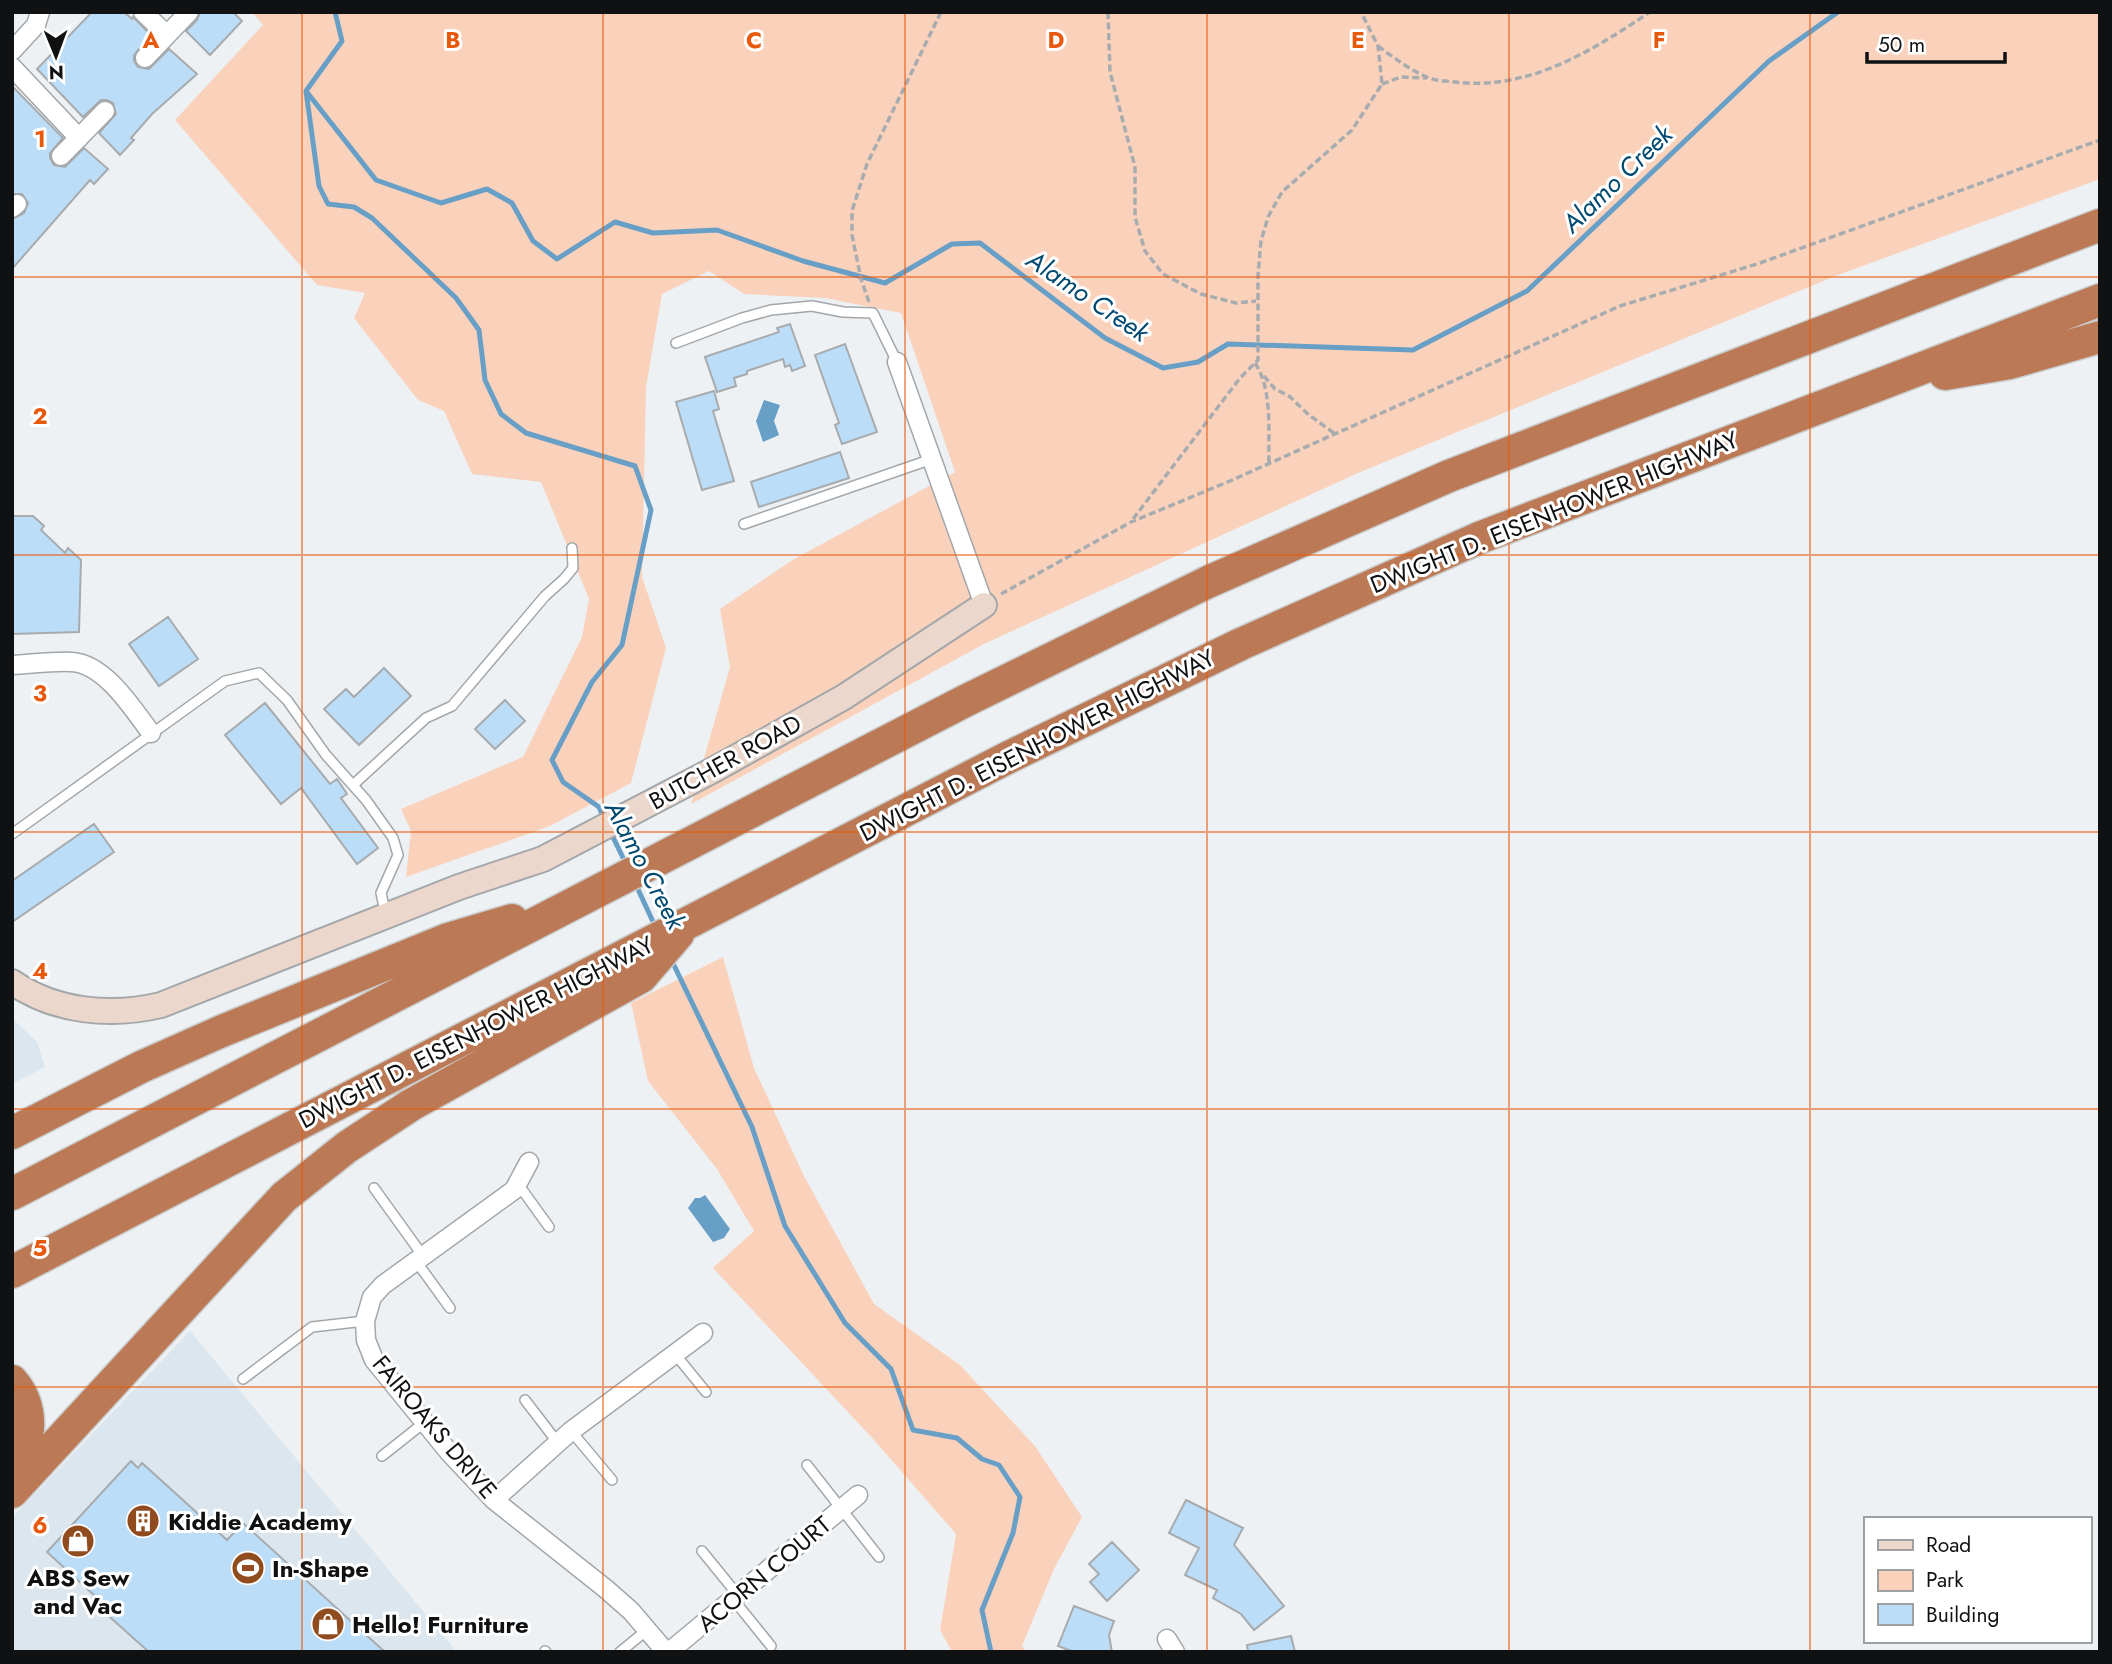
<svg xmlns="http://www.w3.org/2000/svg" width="2112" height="1664" viewBox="0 0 2112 1664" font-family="Jost,sans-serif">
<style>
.built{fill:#dbe6ee}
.green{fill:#fad2bc}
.water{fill:#689fc7}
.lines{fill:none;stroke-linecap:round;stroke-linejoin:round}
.stream{stroke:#689fc7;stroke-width:5}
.building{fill:#bcddf7;stroke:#a7abae;stroke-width:2}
.lane-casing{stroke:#a3a7aa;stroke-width:12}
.street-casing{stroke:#a3a7aa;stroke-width:21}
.secondary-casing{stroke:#a3a7aa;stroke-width:28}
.highway-casing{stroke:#cacbcb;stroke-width:35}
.path{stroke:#a9acaf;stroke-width:3.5;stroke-dasharray:7 3.5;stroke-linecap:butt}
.lane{stroke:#fff;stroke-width:9}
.street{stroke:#fff;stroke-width:18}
.secondary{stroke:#ebd7cc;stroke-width:24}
.highway{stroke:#bb7a55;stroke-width:32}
.grid{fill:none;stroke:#e8590c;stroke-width:2;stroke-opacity:0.55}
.labels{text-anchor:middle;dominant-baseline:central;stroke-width:6;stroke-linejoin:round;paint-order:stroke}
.street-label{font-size:24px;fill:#0f1112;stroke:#fff}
.poi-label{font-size:24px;font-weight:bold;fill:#0f1112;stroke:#fff;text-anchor:start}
.water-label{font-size:26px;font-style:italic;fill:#004970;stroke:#fff}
.grid-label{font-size:23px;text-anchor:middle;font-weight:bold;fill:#e8590c;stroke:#fff;stroke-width:6;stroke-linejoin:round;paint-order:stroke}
</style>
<rect width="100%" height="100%" fill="#edf1f4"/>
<path class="built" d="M 12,1018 L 37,1042 L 45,1067 L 12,1084 Z
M 190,1331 L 457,1652 L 12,1652 L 12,1518 Z"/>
<path class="green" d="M 252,12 L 2100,12 L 2100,179 L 1838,275 L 1358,473 L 986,643 L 691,804 L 730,667 L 720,609 L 794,559 L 955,472 L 901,313 L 825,298 L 744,294 L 709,271 L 662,294 L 646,387 L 642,577 L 666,648 L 631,783 L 550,826 L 406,877 L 411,831 L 401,809 L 523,757 L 582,637 L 589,599 L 541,482 L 472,474 L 444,411 L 418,400 L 354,318 L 365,293 L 317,285 L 175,120 L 263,25 Z
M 723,957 L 754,1068 L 803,1174 L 874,1304 L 960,1365 L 1035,1446 L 1082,1517 L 1054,1569 L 1022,1646 L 1027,1652 L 952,1652 L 940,1630 L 956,1534 L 874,1440 L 713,1268 L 754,1231 L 717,1169 L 648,1081 L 631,1003 Z"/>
<path class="water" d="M 764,400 L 780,405 L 774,421 L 779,435 L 763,442 L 756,421 Z
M 705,1195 L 730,1229 L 724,1238 L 713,1242 L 688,1208 L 695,1198 L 700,1198 Z"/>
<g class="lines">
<path class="stream" d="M 335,12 L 342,41 L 306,91 L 376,180 L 441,203 L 487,189 L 512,203 L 533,241 L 557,259 L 615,222 L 653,233 L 717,230 L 803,261 L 885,283 L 952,244 L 980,243 L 1105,338 L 1163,368 L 1198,362 L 1228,344 L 1413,350 L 1527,291 L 1769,61 L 1838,12
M 306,91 L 319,186 L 328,204 L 354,207 L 372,218 L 456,298 L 479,330 L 485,380 L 501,414 L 526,433 L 635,466 L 651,510 L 622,645 L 592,682 L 552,760 L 563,782 L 599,807 L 604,819
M 610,831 L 627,866
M 636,885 L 655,926
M 670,957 L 752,1127 L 785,1226 L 845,1323 L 891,1369 L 913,1430 L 957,1438 L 982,1459 L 999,1465 L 1020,1497 L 1013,1533 L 982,1610 L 991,1652"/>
</g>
<path class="building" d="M 92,12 L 124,12 L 132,19 L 133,17 L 151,35 L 134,55 L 134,61 L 138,67 L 149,69 L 169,49 L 197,74 L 152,114 L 131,138 L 134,140 L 120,155 L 99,133 L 116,114 L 113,103 L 107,100 L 101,100 L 83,117 L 37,69 Z
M 200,12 L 233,12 L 242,21 L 210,55 L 186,31 L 197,20 Z
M 12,86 L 63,138 L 50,153 L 50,158 L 54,165 L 65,167 L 84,148 L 108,169 L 94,184 L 90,180 L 12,269 L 12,219 L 24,213 L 28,203 L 22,194 L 12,194 Z
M 790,324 L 805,366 L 792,371 L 790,365 L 785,367 L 783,359 L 747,371 L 747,374 L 734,378 L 736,386 L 717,392 L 705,357 L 779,332 L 777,328 Z
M 845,344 L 877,432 L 842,444 L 835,425 L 839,423 L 815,355 Z
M 714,391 L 719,409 L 713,411 L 734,481 L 702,490 L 676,402 Z
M 840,452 L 849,478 L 759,507 L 751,482 Z
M 12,516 L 33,516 L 44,526 L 41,530 L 65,553 L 68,548 L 81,560 L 79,632 L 12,634 Z
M 168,617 L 198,659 L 159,686 L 129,644 Z
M 384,668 L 411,696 L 359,745 L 324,709 L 346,689 L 354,697 Z
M 505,700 L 525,721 L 495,749 L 475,729 Z
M 265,703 L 330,784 L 337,779 L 347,794 L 341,798 L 378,848 L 357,864 L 301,788 L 281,804 L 225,735 Z
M 94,824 L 114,852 L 12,922 L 12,881 Z
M 131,1461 L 138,1468 L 142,1463 L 227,1540 L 243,1523 L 385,1652 L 149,1652 L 103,1611 L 107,1607 L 47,1552 Z
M 1186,1500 L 1243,1528 L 1234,1545 L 1284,1606 L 1254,1630 L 1241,1614 L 1213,1598 L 1217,1590 L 1185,1575 L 1199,1548 L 1169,1533 Z
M 1112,1542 L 1139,1570 L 1107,1601 L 1090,1582 L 1099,1574 L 1089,1564 Z
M 1074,1606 L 1114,1621 L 1109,1635 L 1112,1652 L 1074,1652 L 1058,1646 Z
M 1291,1636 L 1295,1652 L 1248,1652 L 1247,1645 Z"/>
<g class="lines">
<defs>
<path id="lane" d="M 676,343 L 742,318 L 771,310 L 812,306 L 843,312 L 873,313 L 897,362
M 744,524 L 932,459
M 353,785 L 426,718 L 452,706 L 545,596 L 564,579 L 573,568 L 572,548
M 12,834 L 225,681 L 259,673 L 287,700 L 326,755 L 366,800 L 393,838 L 398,855 L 381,893 L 386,916
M 518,1184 L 549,1227
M 374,1188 L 423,1256
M 416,1261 L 450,1308
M 675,1354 L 706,1392
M 243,1379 L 312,1327 L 365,1321
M 525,1400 L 558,1443
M 571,1431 L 612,1480
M 382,1456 L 425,1422
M 807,1465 L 879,1557
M 702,1551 L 737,1594
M 733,1599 L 771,1646
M 545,1651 L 546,1652
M 620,1652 L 647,1630"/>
<path id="street" d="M 143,12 L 167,35
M 12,51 L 36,25 L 40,12
M 145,58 L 189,12
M 12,67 L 79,138
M 61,156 L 105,111
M 12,208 L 17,204
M 897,362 L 984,605
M 12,665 C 32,664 53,661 72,662 C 105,664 133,709 151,733
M 529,1162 L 514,1190 L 383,1285 L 372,1297 L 365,1321 L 366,1340 L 374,1360 L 448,1451 L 494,1500 L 606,1589 L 631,1611 L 666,1652
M 494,1500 L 571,1431 L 703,1333
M 1167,1639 L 1175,1652
M 669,1652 L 858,1495"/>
<path id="secondary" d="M 12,982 C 55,1012 111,1017 161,1005 L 459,887 L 543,859 L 717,768 L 844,697 L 984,605"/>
<path id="highway" d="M 1945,374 L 2010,363 L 2100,337
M 12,1133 L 141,1067 L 222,1031 L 448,939 L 512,920
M 12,1194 L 965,701 L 1208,582 L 1449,476 L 2100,225
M 12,1272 L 1005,759 L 1241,644 L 1479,538 L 2100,300
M 12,1381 C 33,1405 34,1442 12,1466
M 12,1492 L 284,1197 L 347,1147 L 411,1105 L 641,977 L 678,934"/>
</defs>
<use href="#lane" class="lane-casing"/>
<use href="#street" class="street-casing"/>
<use href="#secondary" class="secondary-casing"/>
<use href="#highway" class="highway-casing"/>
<path class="path" d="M 1108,12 L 1110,72 L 1135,167 L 1135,217 L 1145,251 L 1163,274 L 1201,294 L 1236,303 L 1256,301
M 1378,46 C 1394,58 1410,70 1429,78 C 1437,81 1447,81 1455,82 C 1528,91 1592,51 1650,12
M 1382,84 L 1401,77 L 1427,78
M 869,302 L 861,279 L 852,235 L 852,211 L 867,164 L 941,12
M 1255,363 C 1273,390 1268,432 1269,463
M 1264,376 L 1275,389 L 1289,396 L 1309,415 L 1334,433
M 1133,519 L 1240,378 L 1258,360 L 1258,275 L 1261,241 L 1268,217 L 1282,192 L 1352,130 L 1382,84 L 1378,46 L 1361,12
M 1001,594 L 1131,522 L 1230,481 L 1620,306 L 1760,263 L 2100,140"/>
<use href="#lane" class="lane"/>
<use href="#street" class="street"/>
<use href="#secondary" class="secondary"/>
<use href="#highway" class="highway"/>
</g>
<path class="grid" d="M 302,12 L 302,1652M 603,12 L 603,1652M 905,12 L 905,1652M 1207,12 L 1207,1652M 1509,12 L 1509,1652M 1810,12 L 1810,1652M 12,277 L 2100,277M 12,555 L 2100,555M 12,832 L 2100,832M 12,1109 L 2100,1109M 12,1387 L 2100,1387"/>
<defs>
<symbol id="building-disc" viewBox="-11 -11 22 22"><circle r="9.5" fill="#904b1f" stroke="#fff"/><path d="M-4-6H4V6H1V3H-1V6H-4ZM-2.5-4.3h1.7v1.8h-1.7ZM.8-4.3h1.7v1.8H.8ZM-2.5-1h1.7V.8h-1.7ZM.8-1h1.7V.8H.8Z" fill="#fff"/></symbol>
<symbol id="shop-disc" viewBox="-11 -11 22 22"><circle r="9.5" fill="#904b1f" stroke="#fff"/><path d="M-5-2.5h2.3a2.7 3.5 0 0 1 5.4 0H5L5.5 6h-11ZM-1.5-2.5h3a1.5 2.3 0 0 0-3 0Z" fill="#fff"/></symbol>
<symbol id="stadium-disc" viewBox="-11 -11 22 22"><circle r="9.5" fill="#904b1f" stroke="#fff"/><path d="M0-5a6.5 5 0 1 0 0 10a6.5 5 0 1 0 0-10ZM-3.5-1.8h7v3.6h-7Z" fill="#fff"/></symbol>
</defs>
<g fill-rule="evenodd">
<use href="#building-disc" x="124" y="1502" width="38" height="38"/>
<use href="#shop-disc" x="59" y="1522" width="38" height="38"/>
<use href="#stadium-disc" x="229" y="1549" width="38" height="38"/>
<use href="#shop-disc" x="309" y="1605" width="38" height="38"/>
</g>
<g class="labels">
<g class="street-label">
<text transform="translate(1554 512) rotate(-22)">DWIGHT D. EISENHOWER HIGHWAY</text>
<text transform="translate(1037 745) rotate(-27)">DWIGHT D. EISENHOWER HIGHWAY</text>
<text transform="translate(725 762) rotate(-29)">BUTCHER ROAD</text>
<text transform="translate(476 1032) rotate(-27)">DWIGHT D. EISENHOWER HIGHWAY</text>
<text transform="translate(435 1427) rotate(50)">FAIROAKS DRIVE</text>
<text transform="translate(764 1574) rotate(-40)">ACORN COURT</text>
</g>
<g class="poi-label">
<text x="168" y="1521">Kiddie Academy</text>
<text x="272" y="1568">In-Shape</text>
<text x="78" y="1577" text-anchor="middle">ABS Sew<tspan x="78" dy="28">and Vac</tspan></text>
<text x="352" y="1624">Hello! Furniture</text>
</g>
<g class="water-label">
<text transform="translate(1617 179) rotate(-44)">Alamo Creek</text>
<text transform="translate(1088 296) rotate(34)">Alamo Creek</text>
<text transform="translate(645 865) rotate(62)">Alamo Creek</text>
</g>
</g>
<g class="grid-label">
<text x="151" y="48">A</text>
<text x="453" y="48">B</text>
<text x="754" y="48">C</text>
<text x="1056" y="48">D</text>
<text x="1358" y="48">E</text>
<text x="1659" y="48">F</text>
<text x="40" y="147">1</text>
<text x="40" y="424">2</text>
<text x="40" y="701">3</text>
<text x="40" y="979">4</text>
<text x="40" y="1256">5</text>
<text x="40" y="1533">6</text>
</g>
<rect width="2112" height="1664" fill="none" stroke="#0f1112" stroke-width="28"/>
<rect x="1864" y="1517" width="228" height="126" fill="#ffffff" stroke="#9fa0a0" stroke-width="2"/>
<rect x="1878" y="1540" width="35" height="10" fill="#ebd7cc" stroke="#9fa0a0" stroke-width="2"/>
<text x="1926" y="1552" font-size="21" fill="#0f1112">Road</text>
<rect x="1878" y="1570" width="35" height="21" fill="#fad2bc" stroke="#9fa0a0" stroke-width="2"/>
<text x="1926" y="1587" font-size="21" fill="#0f1112">Park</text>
<rect x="1878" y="1604" width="35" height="21" fill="#bcddf7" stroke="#9fa0a0" stroke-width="2"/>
<text x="1926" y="1622" font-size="21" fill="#0f1112">Building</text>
<g transform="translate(56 56) rotate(179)" stroke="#ffffff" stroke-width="5" paint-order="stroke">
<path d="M0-5L12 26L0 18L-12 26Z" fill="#0f1112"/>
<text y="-10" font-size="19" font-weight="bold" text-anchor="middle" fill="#0f1112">N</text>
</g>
<path d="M1867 52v10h138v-10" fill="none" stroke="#0f1112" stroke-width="3.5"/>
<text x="1878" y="52" font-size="21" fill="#0f1112" stroke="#ffffff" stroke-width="5" paint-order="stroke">50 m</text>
</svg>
